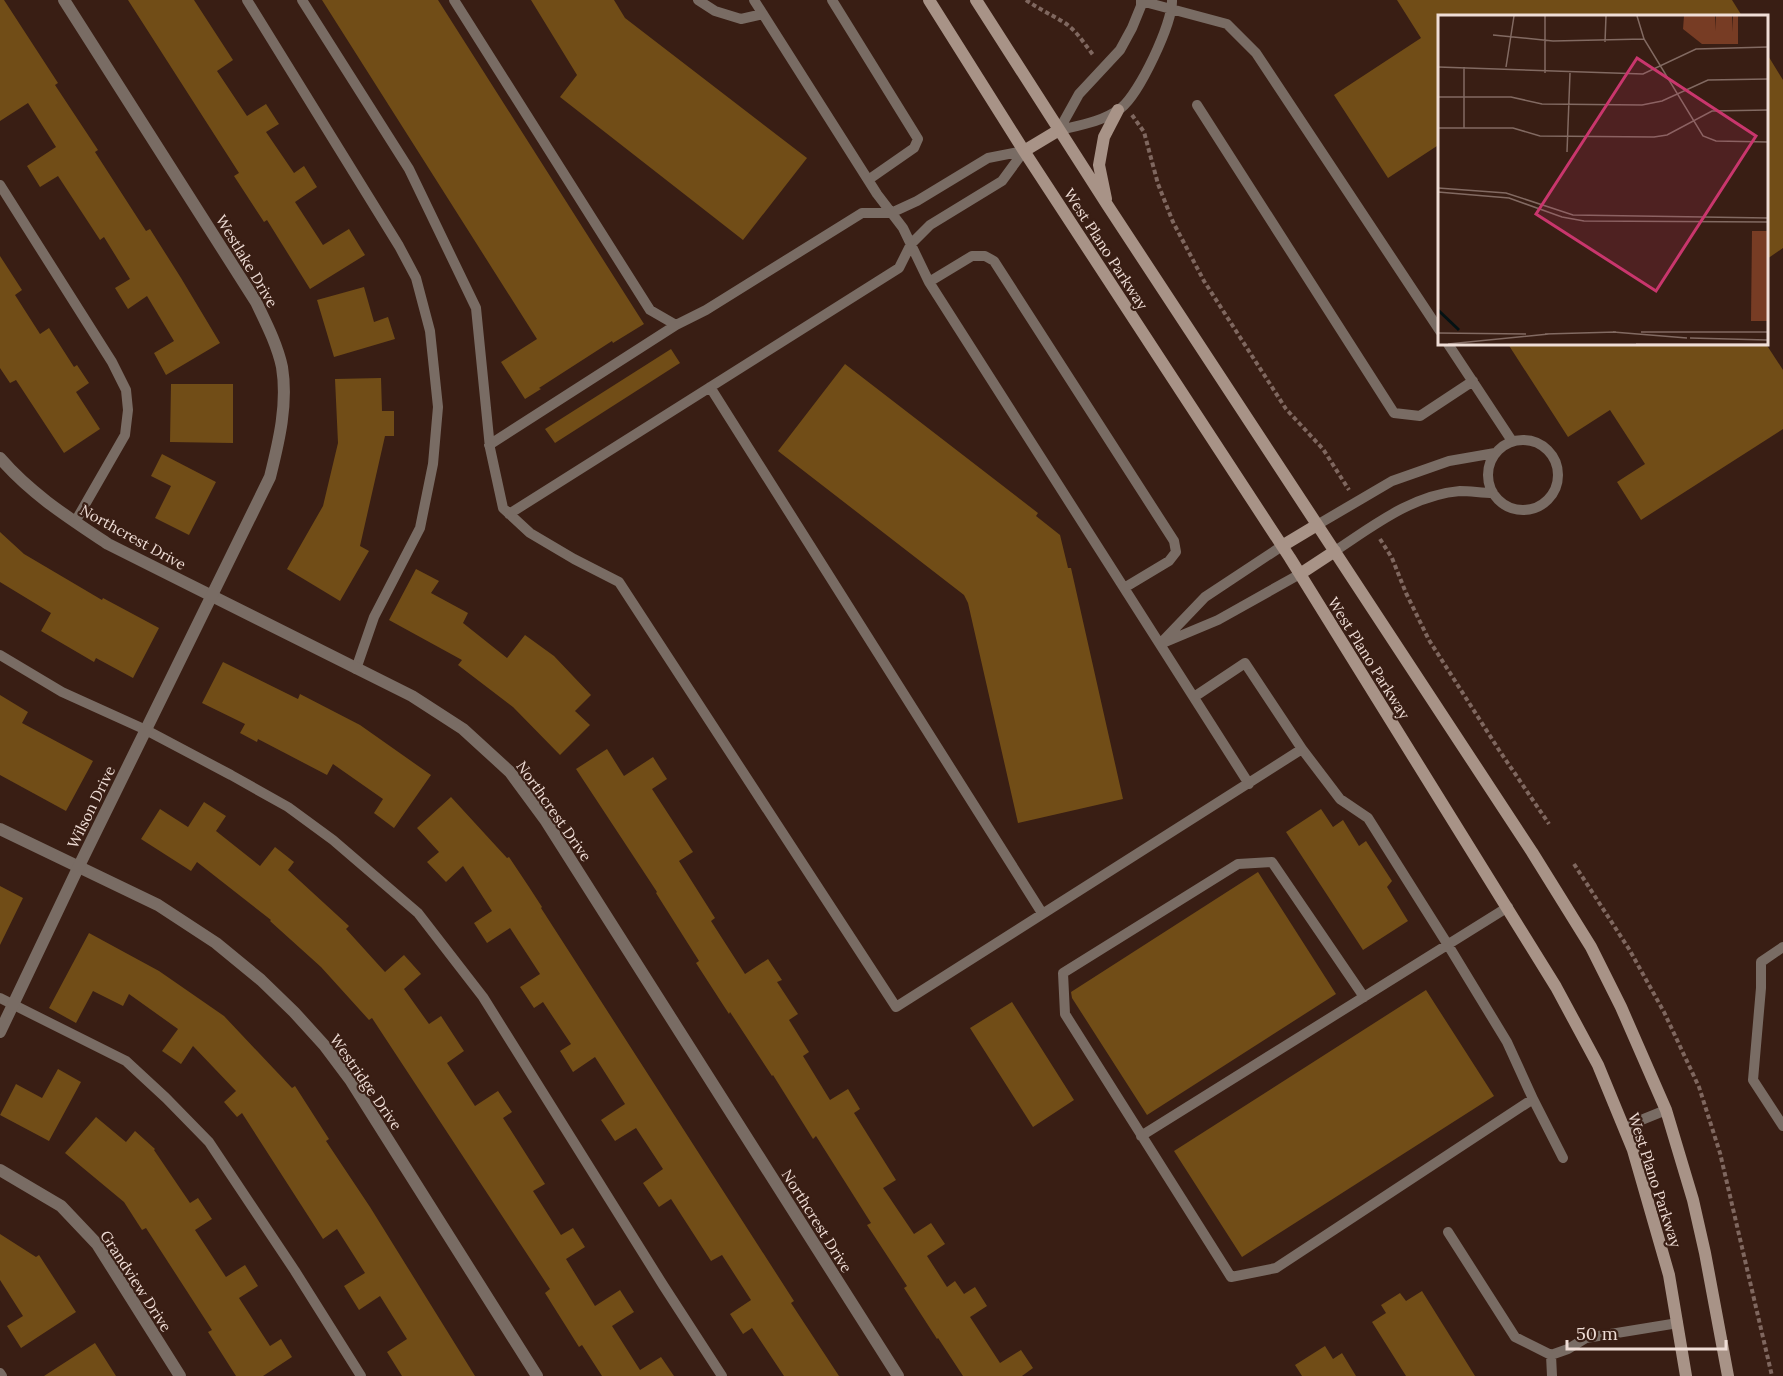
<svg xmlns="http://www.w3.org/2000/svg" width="1783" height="1376" viewBox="0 0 1783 1376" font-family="Lora,serif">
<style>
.building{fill:#714d17}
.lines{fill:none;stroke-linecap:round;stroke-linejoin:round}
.path{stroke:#7f675f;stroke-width:4;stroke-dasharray:4.5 3;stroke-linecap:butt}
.service{stroke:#796c64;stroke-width:10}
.minor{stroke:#796c64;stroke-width:12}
.tertiary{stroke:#796c64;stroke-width:12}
.secondary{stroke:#a89387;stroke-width:12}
.labels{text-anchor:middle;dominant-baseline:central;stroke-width:4.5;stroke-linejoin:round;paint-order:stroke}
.street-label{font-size:15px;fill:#efddd6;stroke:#391e14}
.inset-river{fill:none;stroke:#041214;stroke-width:3}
.inset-road{fill:none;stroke:#826a62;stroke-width:1.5}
.view{fill:#c9366d;fill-opacity:0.15;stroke:#c9366d;stroke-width:3}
.inset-edge{fill:none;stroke:#efddd6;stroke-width:3}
</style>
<rect width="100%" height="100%" fill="#391e14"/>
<path class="building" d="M 0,0 L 4,0 L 58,83 L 55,85 L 98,150 L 95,152 L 146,231 L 150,229 L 181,278 L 220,343 L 166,375 L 154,353 L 174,341 L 147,296 L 128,309 L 115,288 L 130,279 L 104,237 L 100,240 L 58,176 L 40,187 L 27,166 L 56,147 L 28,103 L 0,121 Z
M 128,0 L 194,0 L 233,60 L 217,71 L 247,116 L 266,104 L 279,124 L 266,132 L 294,173 L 304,166 L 317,187 L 295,202 L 323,245 L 349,229 L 365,255 L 310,289 L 267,220 L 264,222 L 234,176 L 239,173 Z
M 322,0 L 438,0 L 644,324 L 613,343 L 612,341 L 539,388 L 541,389 L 525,399 L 501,362 L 537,339 Z
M 531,0 L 614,0 L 625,18 L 807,158 L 743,240 L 560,97 L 577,75 Z
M 1397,0 L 1732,0 L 1742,16 L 1440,16 L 1440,144 L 1388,178 L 1334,95 L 1421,38 Z
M 1767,54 L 1783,80 L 1783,248 L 1767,259 Z
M 0,256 L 22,290 L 15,295 L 40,334 L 49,328 L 74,367 L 77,365 L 89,383 L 76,392 L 100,429 L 64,453 L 16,380 L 10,383 L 0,368 Z
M 364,287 L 374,322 L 388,317 L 395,339 L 334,357 L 317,300 Z
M 1508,344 L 1766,344 L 1783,370 L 1783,429 L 1641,520 L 1617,482 L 1645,464 L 1610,410 L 1568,437 Z
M 671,349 L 680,363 L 555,443 L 545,429 Z
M 845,364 L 1038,513 L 1036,516 L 1060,535 L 1068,568 L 1071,568 L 1123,799 L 1018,823 L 968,603 L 964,595 L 778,451 Z
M 381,378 L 382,411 L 394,411 L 394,436 L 385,436 L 360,546 L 369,551 L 340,601 L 287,569 L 323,506 L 338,443 L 335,379 Z
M 171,384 L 233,384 L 233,443 L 170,442 Z
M 162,454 L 216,482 L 189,535 L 155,518 L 171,486 L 151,476 Z
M 0,532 L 24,554 L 102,600 L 103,598 L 159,628 L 133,678 L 96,658 L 94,662 L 41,631 L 51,613 L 0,582 Z
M 416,569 L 439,581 L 431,593 L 468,613 L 463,623 L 507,658 L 525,635 L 554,656 L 591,695 L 575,711 L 590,725 L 560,755 L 513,707 L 458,665 L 462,660 L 389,620 Z
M 223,662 L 298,699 L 300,694 L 360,725 L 431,775 L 394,828 L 374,813 L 383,799 L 333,764 L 327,775 L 258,739 L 257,742 L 240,733 L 245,724 L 202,703 Z
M 0,695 L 28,712 L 22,723 L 93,761 L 66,811 L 0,775 Z
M 607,749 L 624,776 L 653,757 L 667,779 L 652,789 L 693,852 L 679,861 L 715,918 L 711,921 L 745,974 L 768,959 L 782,980 L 777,982 L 798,1014 L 789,1020 L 809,1052 L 803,1056 L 830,1100 L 848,1089 L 860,1109 L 854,1113 L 896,1180 L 883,1188 L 914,1234 L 931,1223 L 945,1244 L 927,1256 L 947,1287 L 955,1281 L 964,1294 L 975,1287 L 987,1306 L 970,1317 L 1000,1363 L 1021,1350 L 1033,1368 L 1022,1376 L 963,1376 L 938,1338 L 937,1339 L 904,1288 L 907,1286 L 867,1225 L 871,1223 L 816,1136 L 813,1139 L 773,1075 L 772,1076 L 730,1012 L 729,1014 L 696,963 L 699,961 L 656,893 L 657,892 L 576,769 Z
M 451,797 L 507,858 L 509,857 L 529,887 L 542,907 L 541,908 L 794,1301 L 791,1303 L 839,1376 L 784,1376 L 752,1328 L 743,1334 L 730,1314 L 751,1300 L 722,1255 L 711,1261 L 671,1199 L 659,1207 L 643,1183 L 663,1169 L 636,1128 L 615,1141 L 601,1120 L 625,1104 L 595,1057 L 573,1072 L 560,1051 L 571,1044 L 543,1002 L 534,1008 L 520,987 L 540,974 L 510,928 L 487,943 L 474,923 L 492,911 L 463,866 L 446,882 L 427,862 L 439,852 L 417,828 Z
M 204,802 L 226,816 L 216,831 L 260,866 L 275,847 L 294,862 L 288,870 L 349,926 L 346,929 L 385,972 L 404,955 L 421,974 L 404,989 L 429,1024 L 441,1016 L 464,1051 L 447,1063 L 475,1106 L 498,1091 L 512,1112 L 503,1118 L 545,1184 L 533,1191 L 561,1235 L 573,1228 L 585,1247 L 566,1259 L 595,1306 L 620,1290 L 634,1312 L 612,1326 L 640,1370 L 661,1357 L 674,1376 L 602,1376 L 582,1345 L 579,1347 L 545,1293 L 550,1289 L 372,1018 L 369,1020 L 321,967 L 270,921 L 271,920 L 197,862 L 191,871 L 141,839 L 160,809 L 188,827 Z
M 1321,809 L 1333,827 L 1343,820 L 1359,846 L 1366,841 L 1392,881 L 1387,887 L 1408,921 L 1363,950 L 1286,832 Z
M 1258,872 L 1336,994 L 1147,1115 L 1072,998 L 1071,992 Z
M 0,886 L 23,898 L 0,945 Z
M 89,933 L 159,971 L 224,1016 L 292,1088 L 295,1086 L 329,1139 L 326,1141 L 370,1207 L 475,1376 L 402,1376 L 387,1352 L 407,1339 L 380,1296 L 359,1310 L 344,1286 L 365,1273 L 337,1229 L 323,1239 L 242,1113 L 237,1117 L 224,1102 L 236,1091 L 193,1046 L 181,1064 L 162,1051 L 178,1029 L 129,994 L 123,1006 L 93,991 L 76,1023 L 49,1008 Z
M 1426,990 L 1494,1096 L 1242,1257 L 1174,1151 Z
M 1012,1002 L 1074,1100 L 1033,1127 L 970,1028 Z
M 58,1069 L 81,1082 L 49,1141 L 0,1115 L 16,1084 L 42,1098 Z
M 96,1117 L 126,1142 L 135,1131 L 155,1149 L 154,1150 L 190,1203 L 198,1198 L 212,1219 L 195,1230 L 226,1277 L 245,1265 L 258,1286 L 239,1298 L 270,1346 L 281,1339 L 292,1357 L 263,1376 L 236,1376 L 208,1332 L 212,1330 L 146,1228 L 142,1230 L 124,1202 L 65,1153 Z
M 0,1234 L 36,1257 L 39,1255 L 76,1312 L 21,1348 L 7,1326 L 23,1316 L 0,1280 Z
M 1422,1291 L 1475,1376 L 1406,1376 L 1372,1322 L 1386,1313 L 1381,1305 L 1400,1293 L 1406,1301 Z
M 95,1343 L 116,1376 L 44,1376 Z
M 1325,1346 L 1333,1359 L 1342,1353 L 1356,1376 L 1302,1376 L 1295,1365 Z"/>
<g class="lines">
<path class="path" d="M 1026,0 C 1039,9 1052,15 1065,23 C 1077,31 1085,45 1094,56
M 1132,115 L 1144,132 L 1158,184 L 1173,222 L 1204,281 L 1286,409 L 1323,449 L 1349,490
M 1380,539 L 1392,558 L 1406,593 L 1429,640 L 1499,750 L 1549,824
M 1574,864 L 1629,949 L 1664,1012 L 1699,1087 L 1720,1153 L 1772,1376"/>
<path class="service" d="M 247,0 L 399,246 L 416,278 L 430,331 L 438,407 L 433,464 L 420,528 L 374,617 L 356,669
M 302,0 L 409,169 L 476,308 L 490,448 L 503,508 L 530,533 L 574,559 L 619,582 L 896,1007 L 1302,749 L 1340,799 L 1368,818 L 1448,945 L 1507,1042 L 1533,1099
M 454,0 L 650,310 L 676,325 L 706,310 L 862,213 L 891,213 L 917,201 L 988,158 L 1024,151
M 698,0 L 715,11 L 741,19 L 763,14
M 754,0 L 877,194 L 903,228 L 929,282 L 1249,784
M 832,0 L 918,139 L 914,148 L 868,180
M 1141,1 L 1227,24 L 1256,53 L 1440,331
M 1197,105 L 1394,413 L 1420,416 L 1473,381
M 1059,130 C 1081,125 1102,122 1121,108 C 1139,94 1173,23 1172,0
M 1059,130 L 1079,94 L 1120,50 L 1132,28 L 1141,6 L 1141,0
M 0,185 L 112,362 L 126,390 L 128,410 L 125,435 L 75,522
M 929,282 L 972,256 L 985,256 L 994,261 L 1174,541 L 1176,552 L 1169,561 L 1124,588
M 1448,344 L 1512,441
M 710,387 L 1042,913
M1488 475a35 35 0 1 1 70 0a35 35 0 1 1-70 0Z
M 489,445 L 676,325
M 509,514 L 899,268 L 911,244 L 930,225 L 1002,181 L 1024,151
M 1317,525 L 1392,481 L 1449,461 L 1495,453
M 1335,551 C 1373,526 1412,495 1460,491 C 1471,491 1482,493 1493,493
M 1163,643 L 1218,620 L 1300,574
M 1160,644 L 1205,597 L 1282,546
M 0,655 L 62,692 L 146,730 L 231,775 L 288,807 L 333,840 L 418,913 L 483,997 L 663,1285 L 722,1376
M 1194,697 L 1245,663 L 1302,749
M 1783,947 L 1761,962 L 1761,988 L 1753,1080 L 1783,1126
M 1364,997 L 1272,862 L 1238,864 L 1063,973 L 1065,1014 L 1231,1277 L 1276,1268 L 1533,1099 L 1563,1158
M 0,998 L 126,1061 L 166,1098 L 209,1142 L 295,1271 L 361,1376
M 1624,1127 L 1666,1110
M 1141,1136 L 1508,907
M 1448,1232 L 1515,1337 L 1551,1355 L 1568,1349 L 1586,1338 L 1678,1323
M 1551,1355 L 1552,1376
M 0,1373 L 2,1376"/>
<path class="minor" d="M 0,458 C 31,494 69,518 108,544 L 412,696 L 463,729 L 510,772 L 546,821 L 898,1376
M 0,829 L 158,905 L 216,943 L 261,980 L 294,1012 L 324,1045 L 351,1081 L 537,1376
M 0,1170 L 61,1206 L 97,1244 L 180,1376"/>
<path class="tertiary" d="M 0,1032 L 78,868 L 270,477 C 279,441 288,404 282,367 C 277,344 266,323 256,302 L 64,0"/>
<path class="secondary" d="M 929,0 L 1024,151 L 1290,558 L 1556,987 L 1598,1065 L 1633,1150 L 1669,1275 L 1686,1376
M 976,0 L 1108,206 L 1532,852 L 1591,947 L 1621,1007 L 1666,1110 L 1693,1200 L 1705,1253 L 1728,1376
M 1024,151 L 1059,130
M 1106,199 L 1099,165 L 1104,137 L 1118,110
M 1282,546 L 1317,525
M 1300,574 L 1335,551"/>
</g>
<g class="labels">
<g class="street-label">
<text transform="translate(1106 249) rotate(57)">West Plano Parkway</text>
<text transform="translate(247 261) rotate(59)">Westlake Drive</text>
<text transform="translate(133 537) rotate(29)">Northcrest Drive</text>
<text transform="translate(1369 658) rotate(58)">West Plano Parkway</text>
<text transform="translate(91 807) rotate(-64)">Wilson Drive</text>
<text transform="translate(554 811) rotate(55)">Northcrest Drive</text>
<text transform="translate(366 1082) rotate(55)">Westridge Drive</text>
<text transform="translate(1655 1180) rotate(72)">West Plano Parkway</text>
<text transform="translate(817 1221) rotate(58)">Northcrest Drive</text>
<text transform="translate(136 1281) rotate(57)">Grandview Drive</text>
</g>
</g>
<g transform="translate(1438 15)">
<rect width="330" height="330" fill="#391e14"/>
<path d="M 246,1 L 277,1 L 278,16 L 278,1 L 294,1 L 294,17 L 295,1 L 300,1 L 300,29 L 264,29 L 245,14 ZM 314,216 L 330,216 L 330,306 L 313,306 Z" fill="#773c24"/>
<path class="inset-river" d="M 0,295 L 21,315"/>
<path class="inset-road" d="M 107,1 L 107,58M 199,1 L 206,24 L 265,121 L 278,126 L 330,127M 55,20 L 115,26 L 206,24M 167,27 L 168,1M 0,52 L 205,59 L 258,34 L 330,32M 26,52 L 26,113M 68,52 L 76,1M 0,82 L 73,82 L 104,89 L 204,90 L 224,86 L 270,65 L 330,64M 0,113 L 75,113 L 102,121 L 216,122 L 229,120 L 274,96 L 330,95M 129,137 L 132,58M 0,173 L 68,178 L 135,200 L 330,203M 0,177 L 71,183 L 124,202 L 146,206 L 330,207M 175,317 L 249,323M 203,317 L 330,317M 0,318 L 88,319M 107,319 L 178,317M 252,323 L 329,325M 10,329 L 111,319M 198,329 L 330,329"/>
<path class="view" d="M 199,43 L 318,121 L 218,276 L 98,199 Z"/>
<rect width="330" height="330" class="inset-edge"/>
</g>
<path d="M1567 1340v9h159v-9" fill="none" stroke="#efddd6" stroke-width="3"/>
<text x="1576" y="1340" font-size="18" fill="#efddd6" stroke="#391e14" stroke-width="4.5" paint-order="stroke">50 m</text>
</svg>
